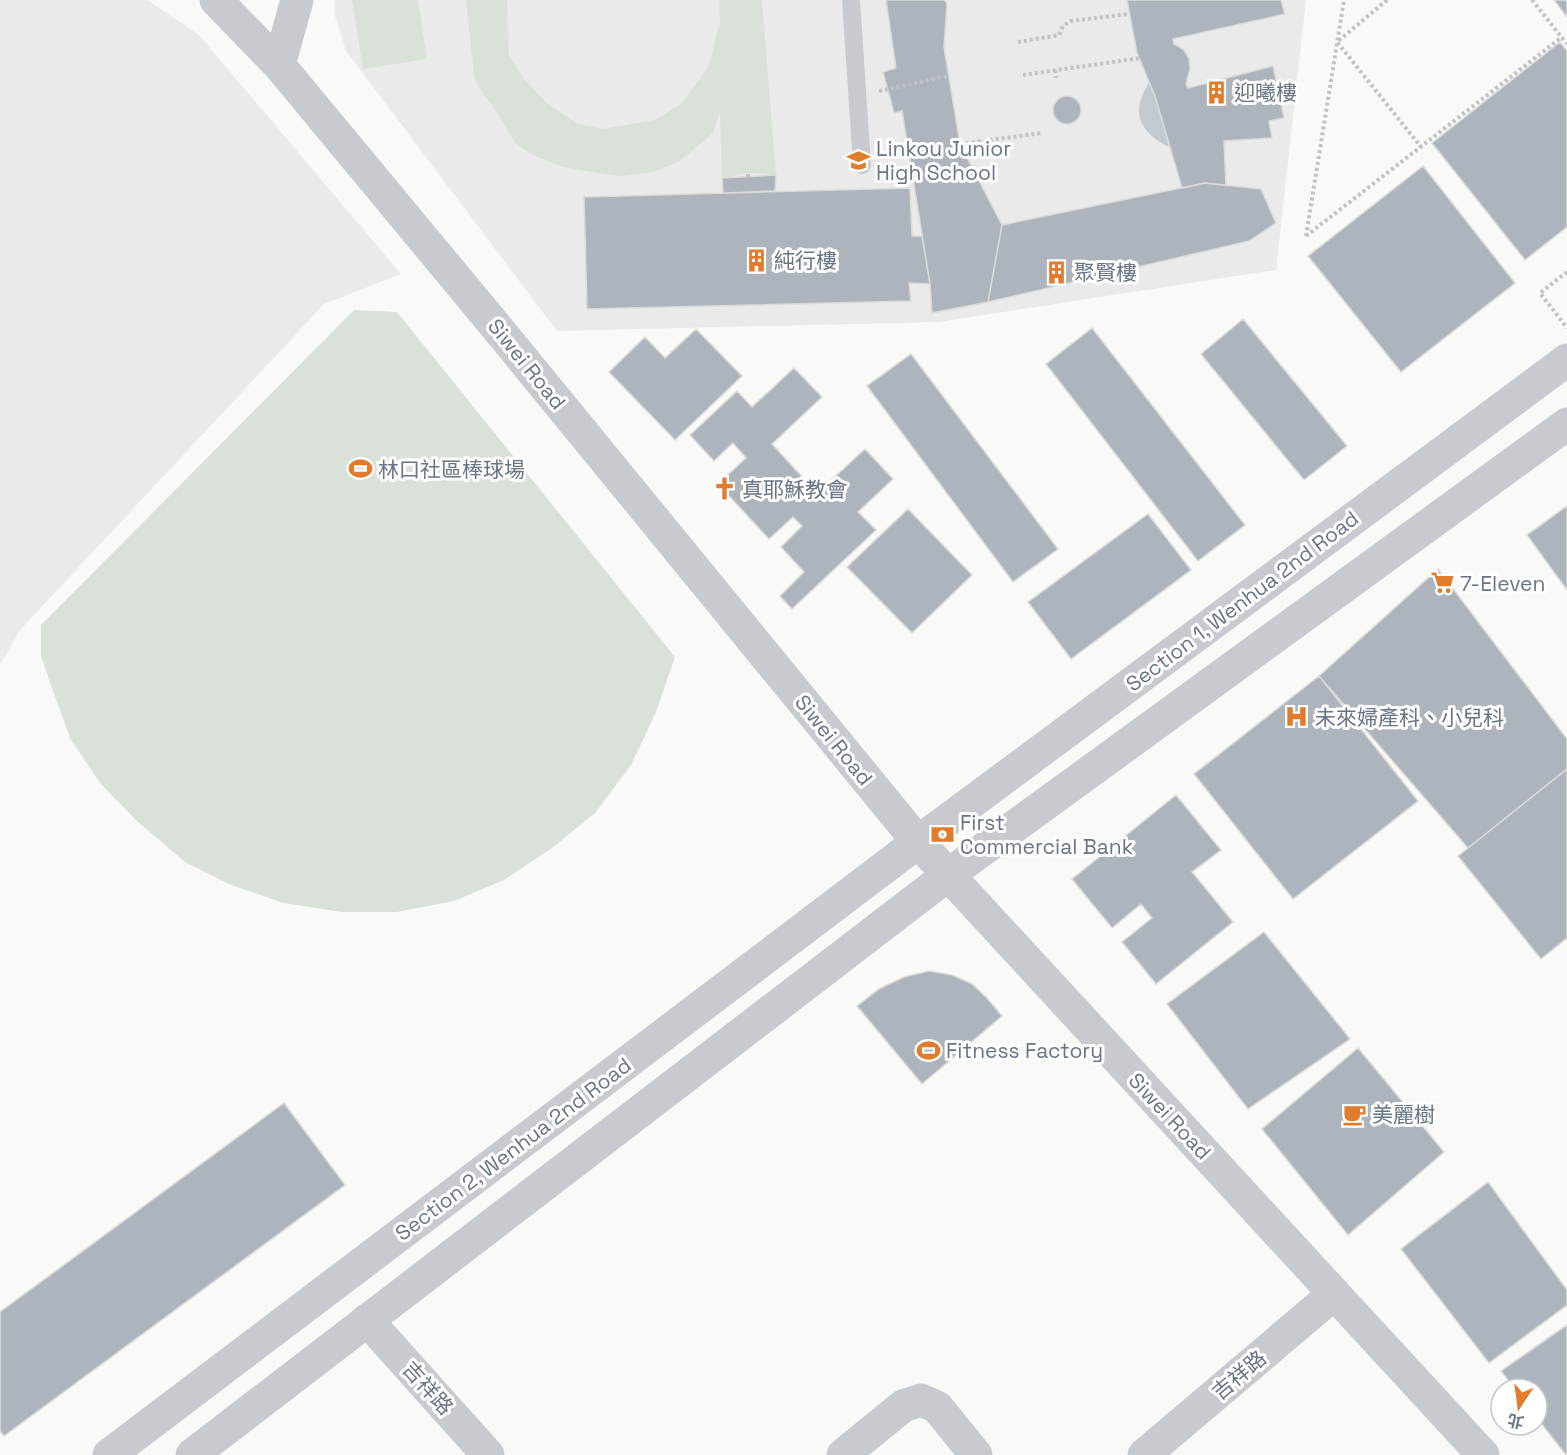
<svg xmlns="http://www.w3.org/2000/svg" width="1567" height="1455" viewBox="0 0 1567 1455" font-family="'Space Grotesk','Noto Sans TC',sans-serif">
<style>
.built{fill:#eaeaea}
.green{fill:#d9e1d8}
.water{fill:#c2c9cf}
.building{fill:#aeb4bb;stroke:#dbdbd9;stroke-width:1.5}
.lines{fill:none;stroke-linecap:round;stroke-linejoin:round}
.path{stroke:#c1c2c5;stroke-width:4;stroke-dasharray:3 3;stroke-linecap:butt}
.service{stroke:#c7cace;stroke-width:18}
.minor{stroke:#c7cace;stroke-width:33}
.tertiary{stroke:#c7cace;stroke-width:33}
.labels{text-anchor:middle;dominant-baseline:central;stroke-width:6;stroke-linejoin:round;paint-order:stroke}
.poi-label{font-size:21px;fill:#687487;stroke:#fff;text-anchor:start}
.street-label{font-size:21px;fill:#687487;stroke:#fff}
</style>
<rect width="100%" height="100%" fill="#f9f9f7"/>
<path class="built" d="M 0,0 L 147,0 L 199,35 L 401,274 L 324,304 L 20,630 L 0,665 Z
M 335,0 L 1306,0 L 1276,270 L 939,322 L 557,331 L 346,51 L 335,16 Z"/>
<path class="green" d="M 352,0 L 418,0 L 427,59 L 363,69 Z
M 466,0 L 507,0 L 509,56 L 525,80 L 548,104 L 578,124 L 603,129 L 654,120 L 680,105 L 707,69 L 712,56 L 716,36 L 720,24 L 719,0 L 762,0 L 776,175 L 748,173 L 722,178 L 720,112 L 713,133 L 680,161 L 654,172 L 620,176 L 586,171 L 560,166 L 535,156 L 515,143 L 496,111 L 478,86 L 474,75 Z
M 354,310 L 397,312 L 675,657 L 656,712 L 631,765 L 595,813 L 552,848 L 504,880 L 454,901 L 397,912 L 342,912 L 284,903 L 231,885 L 185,862 L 137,821 L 101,784 L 71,740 L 53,691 L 41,656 L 41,625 Z"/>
<path class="water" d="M 1149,82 L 1155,96 L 1169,147 C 1155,141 1137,126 1139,108 C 1140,99 1145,90 1149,82 Z"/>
<path class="building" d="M 886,0 L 945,0 L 947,4 L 944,47 L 960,144 L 1002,225 L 988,302 L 932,313 L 930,284 L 902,111 L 894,113 L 883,72 L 896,68 Z
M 1127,0 L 1281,0 L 1285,14 L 1173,39 L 1174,44 L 1183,49 L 1189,58 L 1190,69 L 1186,84 L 1188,88 L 1273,66 L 1284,118 L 1269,121 L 1272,138 L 1224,141 L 1226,185 L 1205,183 L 1182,188 L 1155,96 L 1137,53 Z
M 1554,0 L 1567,0 L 1567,17 Z
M 1560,42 L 1567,51 L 1567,227 L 1525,260 L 1432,143 Z
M1053 110a14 14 0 1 1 28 0a14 14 0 1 1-28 0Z
M 1423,166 L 1515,283 L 1401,372 L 1308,256 Z
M 776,175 L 775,191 L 723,193 L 722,178 Z
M 1205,183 L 1261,189 L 1276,223 L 1249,241 L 988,302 L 1002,225 Z
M 910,188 L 912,236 L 922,236 L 930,284 L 909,283 L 911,301 L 587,309 L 584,197 Z
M 1243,319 L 1347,446 L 1304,480 L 1201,354 Z
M 1092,328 L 1245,525 L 1198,561 L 1046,364 Z
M 696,329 L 742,376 L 675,440 L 609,372 L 645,337 L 665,358 Z
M 911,354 L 1058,549 L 1013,582 L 867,386 Z
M 794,368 L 822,397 L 772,444 L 817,493 L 865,449 L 893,479 L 858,512 L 876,530 L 792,609 L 780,596 L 804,572 L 781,547 L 802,526 L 793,517 L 769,539 L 718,484 L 746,458 L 733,443 L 714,461 L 690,435 L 737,391 L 752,407 Z
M 1567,506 L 1567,590 L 1527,535 Z
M 908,509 L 972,575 L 912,633 L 847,567 Z
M 1148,514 L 1191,570 L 1071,659 L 1028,602 Z
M 1438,569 L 1567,739 L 1567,769 L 1468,848 L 1319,676 Z
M 1319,676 L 1418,801 L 1293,899 L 1194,774 Z
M 1567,769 L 1567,938 L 1541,959 L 1458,856 Z
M 1176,795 L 1221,850 L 1192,872 L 1233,922 L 1156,984 L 1122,942 L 1152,918 L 1141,904 L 1112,928 L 1072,879 Z
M 1264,932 L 1350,1039 L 1248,1109 L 1167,1004 Z
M 929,971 L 952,975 L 972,984 L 987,998 L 1002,1016 L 922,1084 L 857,1006 L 879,989 L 904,977 Z
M 1358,1048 L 1444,1152 L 1348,1235 L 1262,1129 Z
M 284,1103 L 345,1185 L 4,1436 L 0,1431 L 0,1312 Z
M 1488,1182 L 1567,1290 L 1567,1305 L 1489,1363 L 1401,1249 Z
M 1567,1325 L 1567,1455 L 1566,1455 L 1537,1418 L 1537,1389 L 1515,1389 L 1501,1371 Z"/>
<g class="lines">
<path class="path" d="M 1387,0 L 1337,42 L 1421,147
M 1532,0 L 1567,44
M 1018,42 L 1059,35 L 1063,26 L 1071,21 L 1129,14
M 1055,70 L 1056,78
M 1023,75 L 1140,58
M 879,91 L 948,76
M 960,144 L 1042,133
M 748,177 L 748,173
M 1306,236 L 1562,37
M 1306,236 L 1344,0
M 1567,272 L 1540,293 L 1567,328"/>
<path class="service" d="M 851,0 L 862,165"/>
<path class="minor" d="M 216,0 L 279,65 L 503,335 L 918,842 L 1483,1455
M 279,65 L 297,0
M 367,1320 L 488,1455
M 843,1455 L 903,1406 L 921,1400 L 937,1407 L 976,1455
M 1144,1455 L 1334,1294"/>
<path class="tertiary" d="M 109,1455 L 918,842 L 1567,360
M 192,1455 L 948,875 L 1567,424"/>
</g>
<defs>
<symbol id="building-bare" viewBox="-9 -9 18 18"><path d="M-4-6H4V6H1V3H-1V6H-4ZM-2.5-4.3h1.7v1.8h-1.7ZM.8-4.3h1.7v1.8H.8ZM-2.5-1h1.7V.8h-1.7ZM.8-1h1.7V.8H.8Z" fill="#e17b2e" stroke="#fff" stroke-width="2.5" paint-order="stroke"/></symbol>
<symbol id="school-bare" viewBox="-9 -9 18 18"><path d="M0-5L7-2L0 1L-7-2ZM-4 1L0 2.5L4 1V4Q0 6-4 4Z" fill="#e17b2e" stroke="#fff" stroke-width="2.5" paint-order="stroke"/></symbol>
<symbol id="stadium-bare" viewBox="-9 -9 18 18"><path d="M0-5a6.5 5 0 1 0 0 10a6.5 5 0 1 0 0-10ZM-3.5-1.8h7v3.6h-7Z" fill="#e17b2e" stroke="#fff" stroke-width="2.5" paint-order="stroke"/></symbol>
<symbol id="church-bare" viewBox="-9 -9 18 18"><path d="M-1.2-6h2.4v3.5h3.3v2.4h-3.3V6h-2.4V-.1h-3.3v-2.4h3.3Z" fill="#e17b2e" stroke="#fff" stroke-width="2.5" paint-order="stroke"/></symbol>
<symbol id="supermarket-bare" viewBox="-9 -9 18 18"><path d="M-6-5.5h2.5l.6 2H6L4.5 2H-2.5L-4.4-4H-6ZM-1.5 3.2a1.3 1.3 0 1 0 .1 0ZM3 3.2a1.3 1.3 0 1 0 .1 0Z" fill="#e17b2e" stroke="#fff" stroke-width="2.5" paint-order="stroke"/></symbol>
<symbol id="hospital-bare" viewBox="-9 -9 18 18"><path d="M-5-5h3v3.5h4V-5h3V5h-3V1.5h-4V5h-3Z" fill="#e17b2e" stroke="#fff" stroke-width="2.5" paint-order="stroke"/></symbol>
<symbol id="bank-bare" viewBox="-9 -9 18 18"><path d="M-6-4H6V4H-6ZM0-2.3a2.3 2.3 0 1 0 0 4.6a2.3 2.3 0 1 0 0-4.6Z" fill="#e17b2e" stroke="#fff" stroke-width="2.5" paint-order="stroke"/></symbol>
<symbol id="cafe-bare" viewBox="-9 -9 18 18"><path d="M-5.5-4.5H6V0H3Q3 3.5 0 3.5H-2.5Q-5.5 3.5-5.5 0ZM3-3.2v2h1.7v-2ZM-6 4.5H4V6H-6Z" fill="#e17b2e" stroke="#fff" stroke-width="2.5" paint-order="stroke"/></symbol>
</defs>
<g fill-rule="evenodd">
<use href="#building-bare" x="1200" y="76" width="33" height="33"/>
<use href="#school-bare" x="842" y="144" width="33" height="33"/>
<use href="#building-bare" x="740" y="244" width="33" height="33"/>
<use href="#building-bare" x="1040" y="256" width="33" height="33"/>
<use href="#stadium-bare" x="344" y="452" width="33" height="33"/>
<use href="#church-bare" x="708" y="472" width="33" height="33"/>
<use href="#supermarket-bare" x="1426" y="566" width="33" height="33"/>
<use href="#hospital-bare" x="1280" y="700" width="33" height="33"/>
<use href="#bank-bare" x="926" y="818" width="33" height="33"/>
<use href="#stadium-bare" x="912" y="1034" width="33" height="33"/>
<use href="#cafe-bare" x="1338" y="1098" width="33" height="33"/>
</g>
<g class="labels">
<g class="poi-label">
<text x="1234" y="92">迎曦樓</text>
<text x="876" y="148">Linkou Junior<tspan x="876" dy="24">High School</tspan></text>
<text x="774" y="260">純行樓</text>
<text x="1074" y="272">聚賢樓</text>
<text x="378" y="469">林口社區棒球場</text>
<text x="742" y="489">真耶穌教會</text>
<text x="1460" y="583">7-Eleven</text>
<text x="1315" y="717">未來婦產科、小兒科</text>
<text x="960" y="822">First<tspan x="960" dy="24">Commercial Bank</tspan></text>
<text x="946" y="1050">Fitness Factory</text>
<text x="1372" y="1114">美麗樹</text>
</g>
<g class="street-label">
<text transform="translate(527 364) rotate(51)">Siwei Road</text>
<text transform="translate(1242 601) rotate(-37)">Section 1, Wenhua 2nd Road</text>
<text transform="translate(834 740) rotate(51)">Siwei Road</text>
<text transform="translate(1170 1116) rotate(47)">Siwei Road</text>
<text transform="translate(513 1149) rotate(-37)">Section 2, Wenhua 2nd Road</text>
<text transform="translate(1239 1375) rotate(-40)">吉祥路</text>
<text transform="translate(428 1388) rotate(48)">吉祥路</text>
</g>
</g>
<g transform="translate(1519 1407) rotate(193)"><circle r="28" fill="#ffffff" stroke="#c3c7cf" stroke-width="1.5"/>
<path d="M0-4.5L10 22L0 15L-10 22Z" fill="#e17b2e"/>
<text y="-9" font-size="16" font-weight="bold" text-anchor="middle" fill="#687487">北</text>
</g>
</svg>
